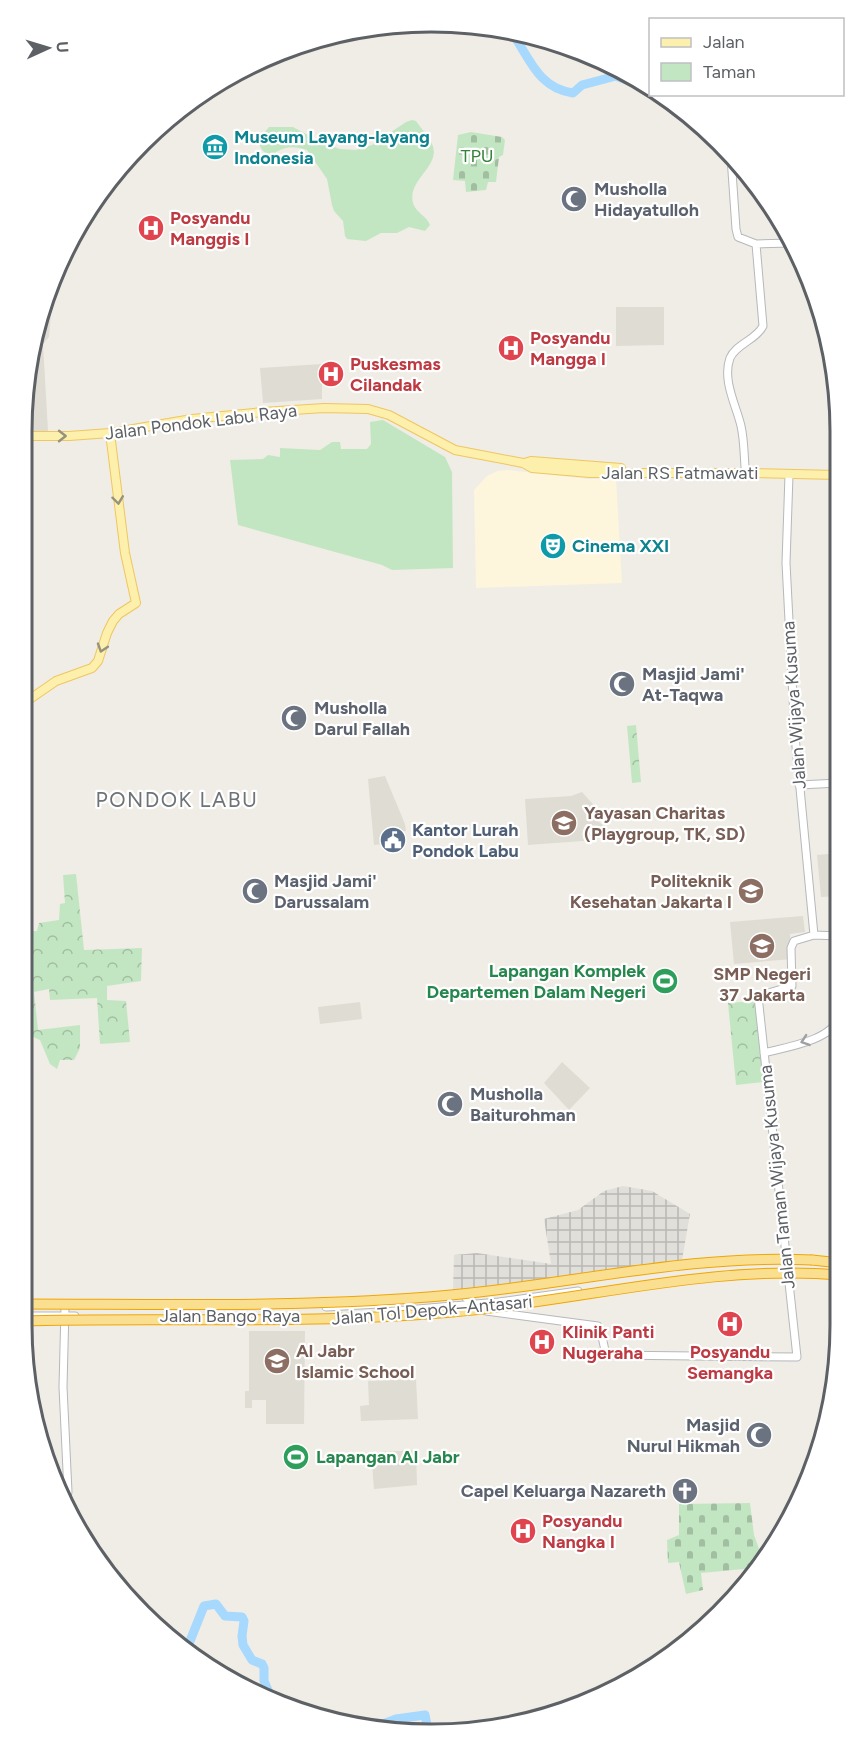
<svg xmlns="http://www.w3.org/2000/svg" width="862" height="1756" viewBox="0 0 862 1756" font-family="Figtree,sans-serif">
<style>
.commercial{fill:#fdf5dc}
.industrial{fill:url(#industrial-grid)}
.education{fill:#dfdcd3}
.green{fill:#c3e6c2}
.forest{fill:url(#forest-crowns)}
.cemetery{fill:url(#cemetery-stones)}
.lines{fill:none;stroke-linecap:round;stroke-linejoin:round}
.river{stroke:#a7d8fd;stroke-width:9}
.minor-casing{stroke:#b6b8bc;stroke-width:9}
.major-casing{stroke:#efc65f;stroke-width:10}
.highway-casing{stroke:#efa505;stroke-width:11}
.minor{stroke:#fff;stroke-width:7}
.major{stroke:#fdf0ac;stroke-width:8}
.highway{stroke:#fbdf91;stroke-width:9}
.highway-bridge-casing{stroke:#efa505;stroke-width:11;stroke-linecap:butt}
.highway-bridge{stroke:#fbdf91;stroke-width:9}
.oneway{stroke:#95937e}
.oneway2{stroke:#9ea0a3}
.labels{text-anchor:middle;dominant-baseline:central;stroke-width:4.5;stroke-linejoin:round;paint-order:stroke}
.culture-label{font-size:18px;font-weight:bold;fill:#0d838f;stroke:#fff;text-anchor:start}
.park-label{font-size:18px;fill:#36833a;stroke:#fff}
.worship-label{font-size:18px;font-weight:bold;fill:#5b616d;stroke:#fff;text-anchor:start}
.health-label{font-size:18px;font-weight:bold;fill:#be3a42;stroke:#fff;text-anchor:start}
.street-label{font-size:18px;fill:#5d6165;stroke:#fff}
.education-label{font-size:18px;font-weight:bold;fill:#785e54;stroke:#fff;text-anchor:start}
.service-label{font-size:18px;font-weight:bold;fill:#4e5e75;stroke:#fff;text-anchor:start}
.leisure-label{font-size:18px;font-weight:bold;fill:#27864d;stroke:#fff;text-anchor:end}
.quarter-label{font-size:21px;letter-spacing:1.5px;fill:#6e7377;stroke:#fff}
.rim{fill:none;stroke:#5d6165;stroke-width:3}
</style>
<defs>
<pattern id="industrial-grid" width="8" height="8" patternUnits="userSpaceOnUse" patternTransform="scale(1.5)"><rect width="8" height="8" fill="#e1dfda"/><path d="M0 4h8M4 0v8" fill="none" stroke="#bab8b4"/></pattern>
<pattern id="forest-crowns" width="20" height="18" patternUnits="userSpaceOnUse" patternTransform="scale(1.5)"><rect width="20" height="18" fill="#c3e6c2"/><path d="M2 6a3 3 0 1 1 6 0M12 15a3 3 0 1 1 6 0" fill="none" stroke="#a2bea1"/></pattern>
<pattern id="cemetery-stones" width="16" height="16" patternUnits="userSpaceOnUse" patternTransform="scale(1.5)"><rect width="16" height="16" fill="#c3e6c2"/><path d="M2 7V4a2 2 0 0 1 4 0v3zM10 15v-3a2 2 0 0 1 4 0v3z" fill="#a2bea1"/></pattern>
</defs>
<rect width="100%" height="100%" fill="#efede5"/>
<path class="commercial" d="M 507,470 L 589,479 L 616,478 L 622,583 L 476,588 L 474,490 L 487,476 L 497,471 Z"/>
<path class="industrial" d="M 623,1186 L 652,1191 L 690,1214 L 682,1260 L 453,1291 L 454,1255 L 477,1253 L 551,1264 L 544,1219 L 578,1210 L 604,1191 Z"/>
<path class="education" d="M 49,288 L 52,302 L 49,337 L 43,344 L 48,431 L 22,433 L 22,405 L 35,325 Z
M 616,307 L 664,307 L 664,345 L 616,346 Z
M 322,364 L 322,399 L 263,403 L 260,368 Z
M 385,776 L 405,824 L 406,831 L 384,833 L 385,844 L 374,845 L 368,779 Z
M 582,792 L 600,812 L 595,818 L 607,829 L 596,840 L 528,845 L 525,799 L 571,796 Z
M 839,853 L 839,896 L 821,897 L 817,855 Z
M 803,916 L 805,932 L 790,934 L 792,959 L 734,964 L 730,922 Z
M 360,1002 L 362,1019 L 320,1024 L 318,1007 Z
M 562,1062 L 590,1088 L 569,1110 L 544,1083 Z
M 249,1331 L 305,1331 L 304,1424 L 266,1424 L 266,1400 L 252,1400 L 252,1408 L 245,1408 L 245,1391 L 249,1391 Z
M 416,1379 L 418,1419 L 361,1421 L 360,1406 L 369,1405 L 368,1381 Z
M 416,1450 L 417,1485 L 374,1489 L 372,1464 L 359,1465 L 359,1453 Z"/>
<path class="green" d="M 412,120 L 416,121 C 421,128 428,136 432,144 C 442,166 407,179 413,203 C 416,213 427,216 430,225 L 425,231 L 409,227 L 397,233 L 381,233 L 366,241 L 347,239 L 345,236 L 343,221 L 334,211 L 332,205 L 327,179 L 307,150 C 291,145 285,147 270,155 C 263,153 260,148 258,140 L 269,127 L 293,127 L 321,142 L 340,149 L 356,150 L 372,145 L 406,122 Z
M 383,420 L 445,457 L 452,472 L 453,568 L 392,570 L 382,565 L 238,525 L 230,460 L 263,459 L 268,455 L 280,457 L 280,448 L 320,450 L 332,442 L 340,442 L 341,449 L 367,449 L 371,444 L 370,422 Z"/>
<path class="forest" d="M 636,725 L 641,782 L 632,783 L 627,726 Z
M 76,874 L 84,950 L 142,948 L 141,981 L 107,986 L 107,1000 L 126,1001 L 130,1042 L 100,1044 L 97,998 L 50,1000 L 49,989 L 34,992 L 38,1030 L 80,1025 L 80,1048 L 74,1060 L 60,1060 L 57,1069 L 50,1064 L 40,1040 L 21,1032 L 21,931 L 37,931 L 39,923 L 59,920 L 60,904 L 65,903 L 63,875 Z
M 755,1001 L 763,1082 L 736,1085 L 728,1003 Z"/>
<path class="cemetery" d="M 471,132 L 502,137 L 505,140 L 503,155 L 499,157 L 496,182 L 488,182 L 486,190 L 466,192 L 465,181 L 453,180 L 458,135 Z
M 750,1503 L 754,1535 L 762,1557 L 755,1568 L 701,1573 L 703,1590 L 686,1594 L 679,1562 L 668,1563 L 667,1540 L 679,1535 L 679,1504 Z"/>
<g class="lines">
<path class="river" d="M 514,31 L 515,37 C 531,62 540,88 573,93 L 582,85 L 616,76 L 650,89
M 186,1651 L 204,1606 L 216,1604 L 225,1616 L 242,1617 L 244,1621 L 242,1636 L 243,1645 L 252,1660 L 262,1664 L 264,1668 L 264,1681 L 271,1697
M 373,1728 L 396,1719 L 425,1715 L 428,1730"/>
<defs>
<path id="minor" d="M 731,157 L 736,229 L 738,237 L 756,244 L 791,243
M 745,467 C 744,453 744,439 741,426 C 736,405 722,380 730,358 C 736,344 756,340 763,326 L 756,244
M 789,475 L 786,563 L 795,736 L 814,935
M 799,785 L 839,783
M 764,1053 C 786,1047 830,1041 839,1018
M 466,1298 L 486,1311 L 598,1326 L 601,1332 L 606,1355 L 797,1357 L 758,996 L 792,986 L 791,948 L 794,941 L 814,935 L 839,936
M 326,1307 L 396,1303
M 65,1308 L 63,1387 L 68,1492 L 66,1501
M 383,1312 L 499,1302 L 578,1291
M 21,1316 L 75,1316"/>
<path id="major" d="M 22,436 L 69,436 L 110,433 L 192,419 L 263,412 L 324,408 L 368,409 L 389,415 L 455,450 L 523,463 L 532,468 L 590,473 L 747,473 L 838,475
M 524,463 L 531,461 L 621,468
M 22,701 L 27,701 L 56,681 L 92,668 L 98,661 L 107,633 L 113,621 L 119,614 L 136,603 L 125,553 L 110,433"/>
<path id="highway" d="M 812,1260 L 840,1263"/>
</defs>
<use href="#minor" class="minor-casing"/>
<use href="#major" class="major-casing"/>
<use href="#highway" class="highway-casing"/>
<use href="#minor" class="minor"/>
<use href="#major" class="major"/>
<use href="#highway" class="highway"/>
<defs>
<path id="highway-bridge" d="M 21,1304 C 165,1304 308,1308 451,1295 C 572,1284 690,1254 812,1260
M 21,1321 C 165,1317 309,1325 452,1312 C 582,1301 709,1264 840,1275"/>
</defs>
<use href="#highway-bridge" class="highway-bridge-casing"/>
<use href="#highway-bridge" class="highway-bridge"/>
</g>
<defs><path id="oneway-chevron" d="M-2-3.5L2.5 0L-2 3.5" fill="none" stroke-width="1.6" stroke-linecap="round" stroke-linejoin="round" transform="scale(1.5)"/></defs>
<g class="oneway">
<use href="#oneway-chevron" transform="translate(62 436)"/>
<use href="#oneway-chevron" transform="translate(118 500) rotate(83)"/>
<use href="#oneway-chevron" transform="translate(102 648) rotate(108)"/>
</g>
<use class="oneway2" href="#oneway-chevron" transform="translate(805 1041) rotate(161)"/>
<defs>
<symbol id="museum-disc" viewBox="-11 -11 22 22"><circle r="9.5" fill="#0f9aa8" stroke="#fff"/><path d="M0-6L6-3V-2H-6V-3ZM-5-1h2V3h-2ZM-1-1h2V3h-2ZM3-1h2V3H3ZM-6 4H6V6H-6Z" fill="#fff"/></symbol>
<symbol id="mosque-disc" viewBox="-11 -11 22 22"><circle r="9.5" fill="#6b7280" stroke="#fff"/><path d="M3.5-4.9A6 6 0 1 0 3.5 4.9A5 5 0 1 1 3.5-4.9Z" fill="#fff"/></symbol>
<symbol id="hospital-disc" viewBox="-11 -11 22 22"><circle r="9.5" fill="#e0444e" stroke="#fff"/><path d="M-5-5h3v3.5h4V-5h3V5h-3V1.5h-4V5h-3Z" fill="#fff"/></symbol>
<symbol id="theatre-disc" viewBox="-11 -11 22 22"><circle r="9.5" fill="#0f9aa8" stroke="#fff"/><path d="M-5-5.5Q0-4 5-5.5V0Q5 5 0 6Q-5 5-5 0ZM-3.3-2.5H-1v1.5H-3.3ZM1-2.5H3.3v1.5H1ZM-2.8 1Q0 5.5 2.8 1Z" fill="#fff"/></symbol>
<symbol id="school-disc" viewBox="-11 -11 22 22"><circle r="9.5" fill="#8d6e63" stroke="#fff"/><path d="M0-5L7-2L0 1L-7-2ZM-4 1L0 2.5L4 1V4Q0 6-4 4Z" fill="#fff"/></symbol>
<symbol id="civic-disc" viewBox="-11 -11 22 22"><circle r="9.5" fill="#5c6f8a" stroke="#fff"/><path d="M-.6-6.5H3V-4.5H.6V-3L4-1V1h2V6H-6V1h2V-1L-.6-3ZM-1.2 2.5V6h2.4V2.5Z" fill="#fff"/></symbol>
<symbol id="university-disc" viewBox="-11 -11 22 22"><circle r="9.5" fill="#8d6e63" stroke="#fff"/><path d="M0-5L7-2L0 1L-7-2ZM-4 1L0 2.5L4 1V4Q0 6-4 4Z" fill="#fff"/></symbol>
<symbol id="stadium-disc" viewBox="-11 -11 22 22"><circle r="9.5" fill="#2e9e5b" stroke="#fff"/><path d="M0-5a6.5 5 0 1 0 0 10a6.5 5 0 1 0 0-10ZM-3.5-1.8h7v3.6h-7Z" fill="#fff"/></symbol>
<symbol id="church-disc" viewBox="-11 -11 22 22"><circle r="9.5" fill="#6b7280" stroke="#fff"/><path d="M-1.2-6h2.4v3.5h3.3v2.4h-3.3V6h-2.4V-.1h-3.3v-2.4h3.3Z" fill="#fff"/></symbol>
</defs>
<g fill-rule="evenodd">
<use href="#museum-disc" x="200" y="132" width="30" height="30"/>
<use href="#mosque-disc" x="559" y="184" width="30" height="30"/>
<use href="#hospital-disc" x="136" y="213" width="30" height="30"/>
<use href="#hospital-disc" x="496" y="333" width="30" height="30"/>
<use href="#hospital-disc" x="316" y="359" width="30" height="30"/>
<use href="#theatre-disc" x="538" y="531" width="30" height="30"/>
<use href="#mosque-disc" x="607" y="669" width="30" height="30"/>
<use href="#mosque-disc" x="279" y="703" width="30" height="30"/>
<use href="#school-disc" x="549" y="808" width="30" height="30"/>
<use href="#civic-disc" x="378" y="825" width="30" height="30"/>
<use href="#mosque-disc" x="240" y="876" width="30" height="30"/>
<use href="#university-disc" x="736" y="876" width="30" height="30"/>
<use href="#school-disc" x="747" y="931" width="30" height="30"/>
<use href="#stadium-disc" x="650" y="966" width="30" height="30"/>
<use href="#mosque-disc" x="435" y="1089" width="30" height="30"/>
<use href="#hospital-disc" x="715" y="1309" width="30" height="30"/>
<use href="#hospital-disc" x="527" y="1327" width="30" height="30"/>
<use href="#school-disc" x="262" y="1346" width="30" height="30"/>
<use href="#mosque-disc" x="744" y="1420" width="30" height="30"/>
<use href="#stadium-disc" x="281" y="1442" width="30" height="30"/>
<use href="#church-disc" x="670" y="1476" width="30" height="30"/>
<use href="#hospital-disc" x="508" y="1516" width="30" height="30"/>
</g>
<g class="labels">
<g class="culture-label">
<text x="234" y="137">Museum Layang-layang<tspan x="234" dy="21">Indonesia</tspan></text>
<text x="572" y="546">Cinema XXI</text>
</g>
<g class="park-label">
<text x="477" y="156">TPU</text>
</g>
<g class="worship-label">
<text x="594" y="189">Musholla<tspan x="594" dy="21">Hidayatulloh</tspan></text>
<text x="642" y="674">Masjid Jami'<tspan x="642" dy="21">At-Taqwa</tspan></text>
<text x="314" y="708">Musholla<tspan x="314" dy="21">Darul Fallah</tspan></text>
<text x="274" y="881">Masjid Jami'<tspan x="274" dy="21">Darussalam</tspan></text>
<text x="470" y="1094">Musholla<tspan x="470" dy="21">Baiturohman</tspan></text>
<text x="740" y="1425" text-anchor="end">Masjid<tspan x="740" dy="21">Nurul Hikmah</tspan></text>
<text x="666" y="1491" text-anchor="end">Capel Keluarga Nazareth</text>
</g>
<g class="health-label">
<text x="170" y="218">Posyandu<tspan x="170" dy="21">Manggis I</tspan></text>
<text x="530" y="338">Posyandu<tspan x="530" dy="21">Mangga I</tspan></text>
<text x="350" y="364">Puskesmas<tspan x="350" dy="21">Cilandak</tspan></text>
<text x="562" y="1332">Klinik Panti<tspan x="562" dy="21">Nugeraha</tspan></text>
<text x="730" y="1352" text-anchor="middle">Posyandu<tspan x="730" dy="21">Semangka</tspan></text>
<text x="542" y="1521">Posyandu<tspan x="542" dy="21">Nangka I</tspan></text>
</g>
<g class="street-label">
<text transform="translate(201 422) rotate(-7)">Jalan Pondok Labu Raya</text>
<text x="680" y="473">Jalan RS Fatmawati</text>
<text transform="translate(794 705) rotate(-94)">Jalan Wijaya Kusuma</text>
<text transform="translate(777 1177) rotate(-96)">Jalan Taman Wijaya Kusuma</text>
<text transform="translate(432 1310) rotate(-5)">Jalan Tol Depok–Antasari</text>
<text x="230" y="1316">Jalan Bango Raya</text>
</g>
<g class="education-label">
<text x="584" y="813">Yayasan Charitas<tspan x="584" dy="21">(Playgroup, TK, SD)</tspan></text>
<text x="732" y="881" text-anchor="end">Politeknik<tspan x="732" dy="21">Kesehatan Jakarta I</tspan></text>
<text x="762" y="974" text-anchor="middle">SMP Negeri<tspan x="762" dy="21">37 Jakarta</tspan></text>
<text x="296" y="1351">Al Jabr<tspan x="296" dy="21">Islamic School</tspan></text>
</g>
<g class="service-label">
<text x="412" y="830">Kantor Lurah<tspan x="412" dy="21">Pondok Labu</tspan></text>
</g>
<g class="leisure-label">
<text x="646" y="971">Lapangan Komplek<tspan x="646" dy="21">Departemen Dalam Negeri</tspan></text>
<text x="316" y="1457" text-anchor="start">Lapangan Al Jabr</text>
</g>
<g class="quarter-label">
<text x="177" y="799">PONDOK LABU</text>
</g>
</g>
<path d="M0 0H862V1756H0ZM431 32H431A399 399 0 0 1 830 431V1325A399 399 0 0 1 431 1724H431A399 399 0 0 1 32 1325V431A399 399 0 0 1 431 32Z" fill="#fff" fill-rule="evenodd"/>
<path class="rim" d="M431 32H431A399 399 0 0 1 830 431V1325A399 399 0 0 1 431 1724H431A399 399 0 0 1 32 1325V431A399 399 0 0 1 431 32Z"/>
<rect x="649" y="18" width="195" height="78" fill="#ffffff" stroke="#bec0c1" stroke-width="1.5"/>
<rect x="661" y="38" width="30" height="9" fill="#fdf0ac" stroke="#bec0c1" stroke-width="1.5"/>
<text x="703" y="48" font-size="18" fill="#5d6165">Jalan</text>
<rect x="661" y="63" width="30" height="18" fill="#c3e6c2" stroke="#bec0c1" stroke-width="1.5"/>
<text x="703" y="78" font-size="18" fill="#5d6165">Taman</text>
<g transform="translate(48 48) rotate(86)" stroke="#ffffff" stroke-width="4.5" paint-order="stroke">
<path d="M0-4.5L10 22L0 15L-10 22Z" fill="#5d6165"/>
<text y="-9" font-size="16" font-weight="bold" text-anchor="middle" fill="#5d6165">U</text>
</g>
</svg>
